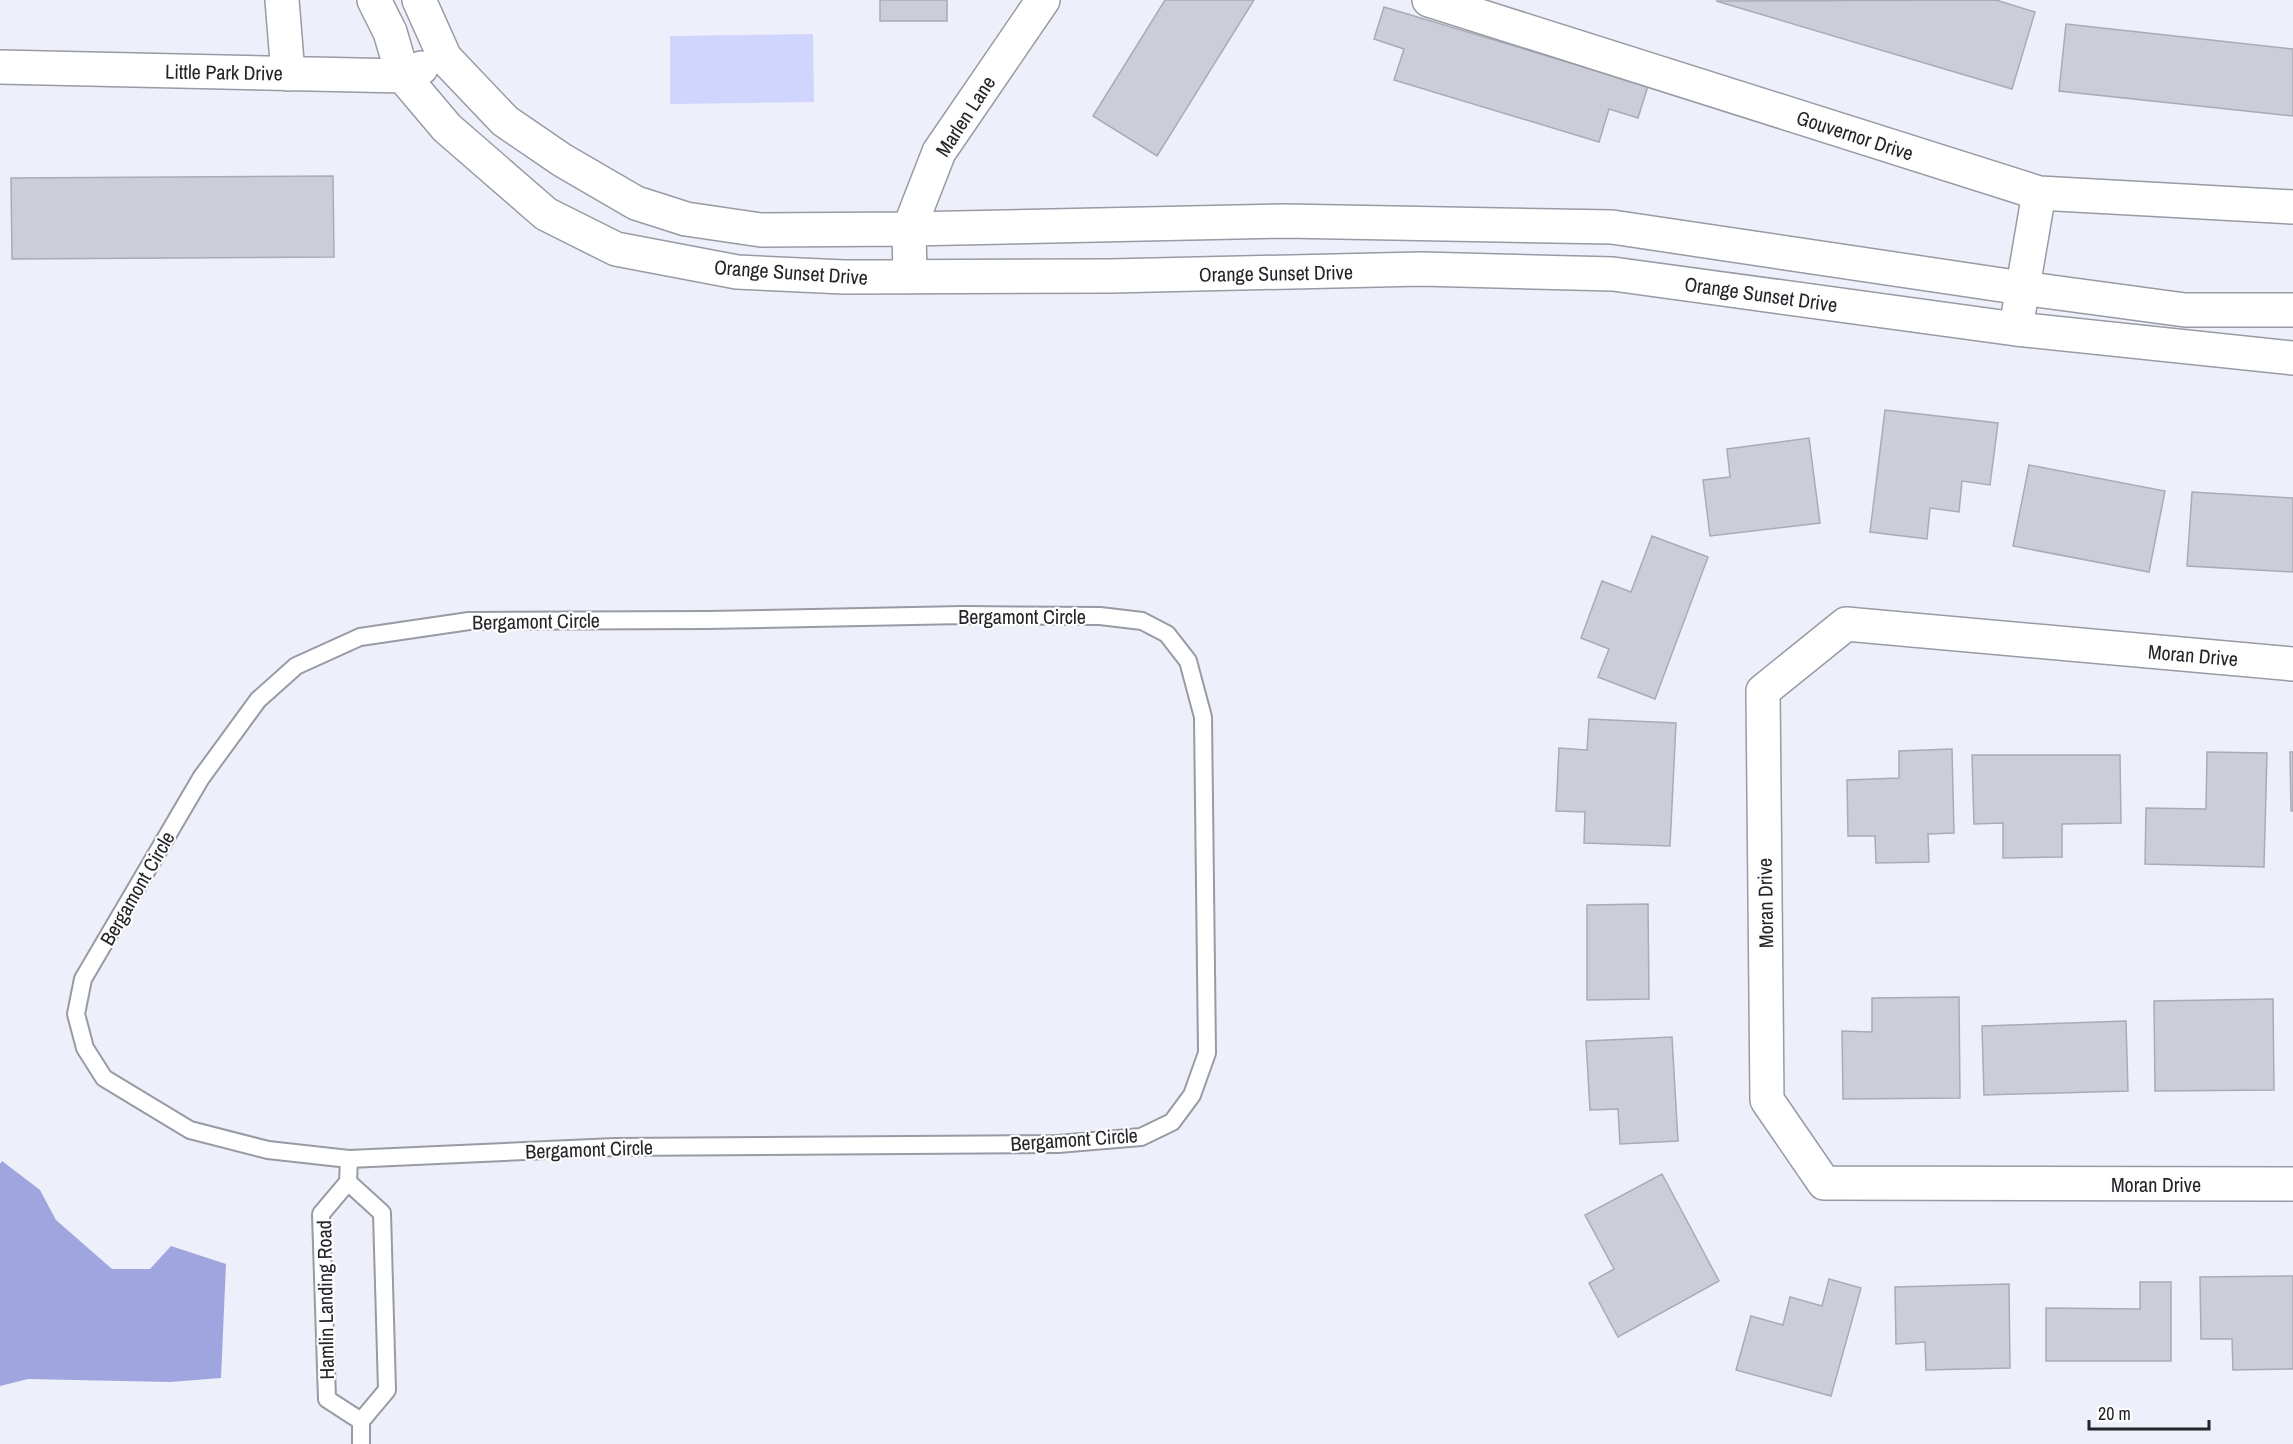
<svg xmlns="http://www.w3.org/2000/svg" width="2293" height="1444" viewBox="0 0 2293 1444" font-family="'Archivo Narrow',sans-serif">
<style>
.green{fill:#cfd5fc}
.water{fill:#9fa6df}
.building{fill:#cbcdd8;stroke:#a9abb6;stroke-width:1.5}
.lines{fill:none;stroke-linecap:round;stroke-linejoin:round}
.service-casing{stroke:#989aa4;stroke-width:20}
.minor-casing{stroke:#989aa4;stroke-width:36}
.service{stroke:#fff;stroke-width:16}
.minor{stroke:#fff;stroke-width:33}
.labels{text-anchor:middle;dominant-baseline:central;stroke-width:4.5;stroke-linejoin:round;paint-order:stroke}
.street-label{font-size:20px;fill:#232428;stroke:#fdfdfd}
</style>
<rect width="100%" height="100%" fill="#edeffa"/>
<path class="green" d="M 813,34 L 814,102 L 670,104 L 670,36 Z"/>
<path class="water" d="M 2,1161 L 40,1190 L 56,1220 L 112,1269 L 150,1269 L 171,1246 L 226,1264 L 221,1378 L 170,1382 L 28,1379 L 0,1386 L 0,1164 Z"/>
<path class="building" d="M 880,0 L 947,0 L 947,21 L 880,21 Z
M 1165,0 L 1254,0 L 1157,156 L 1093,116 Z
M 1996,0 L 2035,12 L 2012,89 L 1716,1 Z
M 1384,7 L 1648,86 L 1638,118 L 1609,109 L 1599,142 L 1394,80 L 1404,49 L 1374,39 Z
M 2066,24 L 2293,49 L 2293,116 L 2059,91 Z
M 333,176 L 334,257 L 12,259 L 11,178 Z
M 1885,410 L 1998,423 L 1990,485 L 1962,481 L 1959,512 L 1930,508 L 1927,539 L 1870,532 Z
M 1809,438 L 1820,523 L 1710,536 L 1703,480 L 1730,477 L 1727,449 Z
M 2029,465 L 2165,491 L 2149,572 L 2013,546 Z
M 2192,492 L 2293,498 L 2293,572 L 2187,566 Z
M 1652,536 L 1708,557 L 1655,699 L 1598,677 L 1609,649 L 1581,638 L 1602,581 L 1631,592 Z
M 1589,719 L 1676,723 L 1670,846 L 1584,843 L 1585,812 L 1556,811 L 1559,748 L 1587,750 Z
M 1952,749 L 1954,833 L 1928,834 L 1929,862 L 1876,863 L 1875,836 L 1848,836 L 1847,780 L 1899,778 L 1899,751 Z
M 2207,752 L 2267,753 L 2264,867 L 2145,864 L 2146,808 L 2206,809 Z
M 2290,752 L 2293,752 L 2293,811 L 2291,811 Z
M 1972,755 L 2120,755 L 2121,823 L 2062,824 L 2062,857 L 2003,858 L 2003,823 L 1974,824 Z
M 1648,904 L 1649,999 L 1587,1000 L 1587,905 Z
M 1959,997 L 1960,1098 L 1843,1099 L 1842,1031 L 1872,1032 L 1872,998 Z
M 2273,999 L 2274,1090 L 2155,1091 L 2154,1001 Z
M 2126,1021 L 2128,1091 L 1984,1095 L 1982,1026 Z
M 1672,1037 L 1678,1141 L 1620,1144 L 1618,1109 L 1590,1110 L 1586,1041 Z
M 1662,1174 L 1719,1281 L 1618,1337 L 1589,1283 L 1614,1269 L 1585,1215 Z
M 2293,1276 L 2293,1369 L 2233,1370 L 2232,1339 L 2201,1339 L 2200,1277 Z
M 1829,1279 L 1861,1288 L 1831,1396 L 1736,1370 L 1751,1316 L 1783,1325 L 1790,1297 L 1822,1306 Z
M 2140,1282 L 2171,1282 L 2171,1361 L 2046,1361 L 2046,1308 L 2140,1309 Z
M 2009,1284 L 2010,1368 L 1926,1370 L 1925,1342 L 1896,1344 L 1895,1287 Z"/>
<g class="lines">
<defs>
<path id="service" d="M 348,1182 L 349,1159 L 268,1150 L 190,1130 L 104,1078 L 85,1048 L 76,1014 L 83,979 L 201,778 L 258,700 L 296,666 L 360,637 L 469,621 L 707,620 L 963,615 L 1100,616 L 1142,621 L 1167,634 L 1188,661 L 1203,717 L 1207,1053 L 1192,1095 L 1172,1122 L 1141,1137 L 1058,1144 L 615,1147 L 349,1159
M 348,1182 L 382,1213 L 387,1390 L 361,1421 L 361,1444
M 348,1182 L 321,1214 L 327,1399 L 361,1421"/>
<path id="minor" d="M 282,0 L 288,74
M 374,0 L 390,32 L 403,76 L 447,128 L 546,214 L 616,249 L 737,272 L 844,277 L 1111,276 L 1421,269 L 1613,274 L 2016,329 L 2293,358
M 419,0 L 445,58 L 505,121 L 562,160 L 636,203 L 686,219 L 761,230 L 909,229 L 1285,221 L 1612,227 L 2022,288 L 2185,310 L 2293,310
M 1429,0 L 2039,193 L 2293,207
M 0,67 L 403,76 L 421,68
M 910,277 L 909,229 L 939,152 L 1043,0
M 2019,310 L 2039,193
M 2293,664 L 1846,624 L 1763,691 L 1767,1100 L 1824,1183 L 2293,1184"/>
</defs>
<use href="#service" class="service-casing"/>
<use href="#minor" class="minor-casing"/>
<use href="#service" class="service"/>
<use href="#minor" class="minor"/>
</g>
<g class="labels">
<g class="street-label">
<text transform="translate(224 72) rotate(1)">Little Park Drive</text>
<text transform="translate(965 116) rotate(-57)">Marlen Lane</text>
<text transform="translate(1855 135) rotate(18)">Gouvernor Drive</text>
<text transform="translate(791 272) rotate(4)">Orange Sunset Drive</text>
<text transform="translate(1276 273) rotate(-1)">Orange Sunset Drive</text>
<text transform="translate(1761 294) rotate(8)">Orange Sunset Drive</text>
<text x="1022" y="616">Bergamont Circle</text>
<text transform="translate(536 621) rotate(-1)">Bergamont Circle</text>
<text transform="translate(2193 655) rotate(5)">Moran Drive</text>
<text transform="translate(137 888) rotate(-60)">Bergamont Circle</text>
<text transform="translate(1765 903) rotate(-91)">Moran Drive</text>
<text transform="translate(1074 1139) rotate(-4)">Bergamont Circle</text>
<text transform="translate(589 1149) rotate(-2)">Bergamont Circle</text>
<text x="2156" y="1184">Moran Drive</text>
<text transform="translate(325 1300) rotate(-91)">Hamlin Landing Road</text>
</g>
</g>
<path d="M2089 1420v9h120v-9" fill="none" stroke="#232428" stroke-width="3"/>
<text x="2098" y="1420" font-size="18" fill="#232428" stroke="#fdfdfd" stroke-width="4.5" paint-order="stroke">20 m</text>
</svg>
